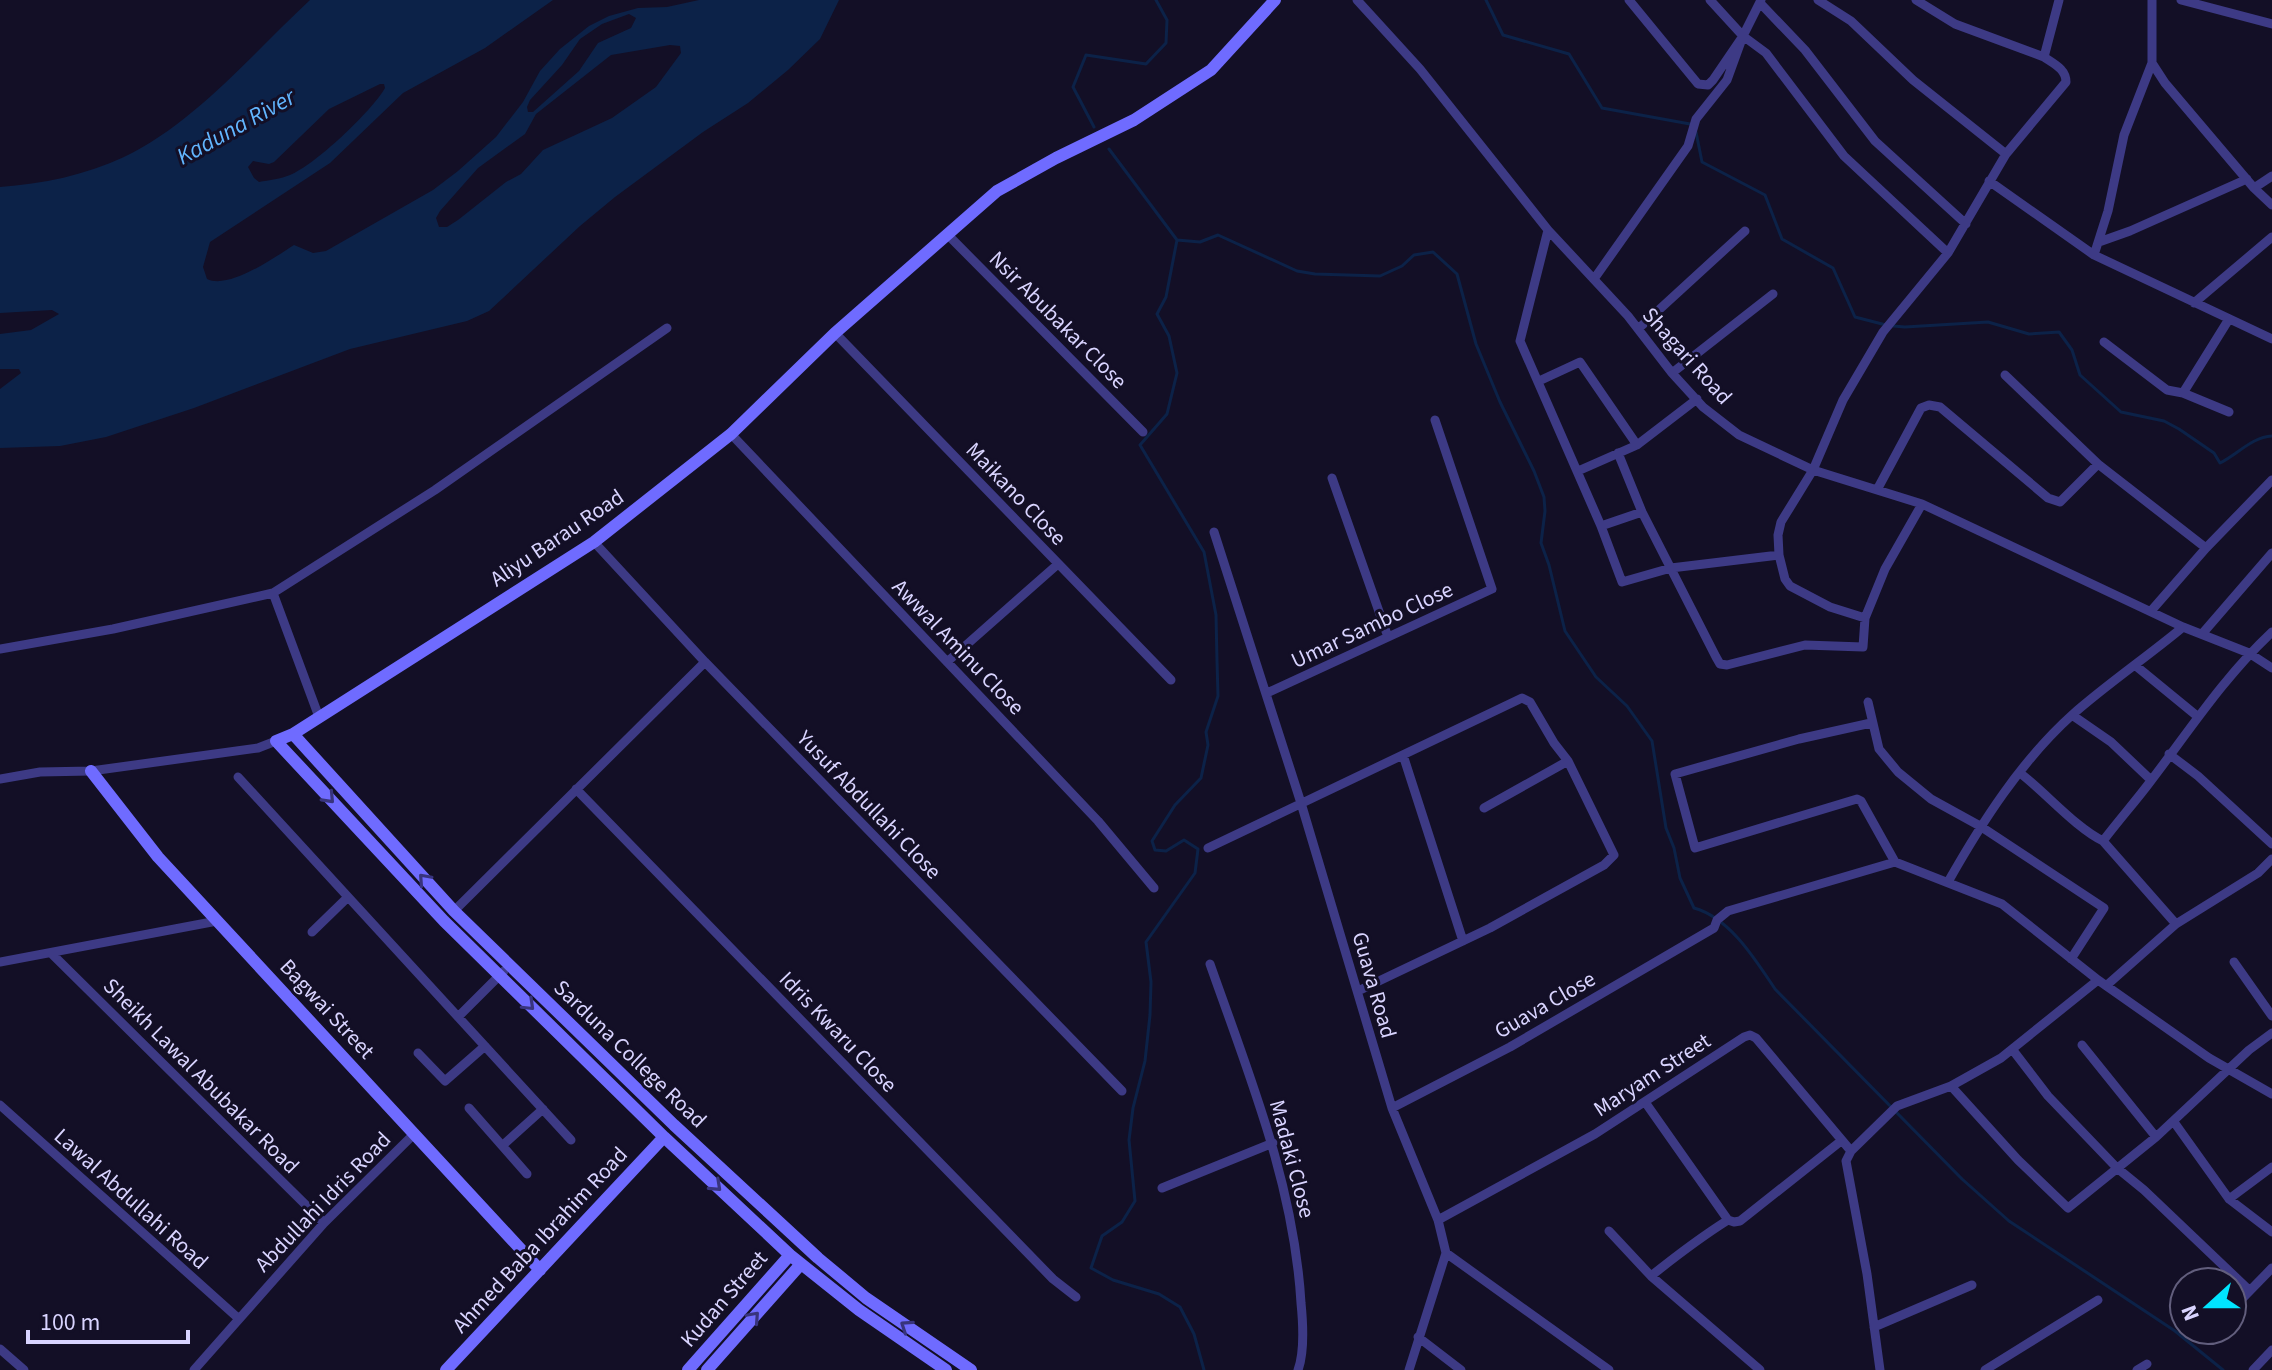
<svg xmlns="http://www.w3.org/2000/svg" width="2272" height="1370" viewBox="0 0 2272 1370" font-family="'Source Sans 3',sans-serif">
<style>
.water{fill:#0c2248;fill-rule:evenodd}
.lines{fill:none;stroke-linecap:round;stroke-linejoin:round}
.stream{stroke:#0c2248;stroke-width:3}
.street{stroke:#3d3a85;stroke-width:9}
.secondary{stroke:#6f6bff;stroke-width:12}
.oneway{stroke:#38347d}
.labels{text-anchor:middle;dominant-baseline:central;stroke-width:6;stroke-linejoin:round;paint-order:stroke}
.street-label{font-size:22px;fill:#d9d4ff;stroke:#130f26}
.water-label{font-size:24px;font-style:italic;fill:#62b6ff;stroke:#130f26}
</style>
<rect width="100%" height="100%" fill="#130f26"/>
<path class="water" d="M 310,0 L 553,0 L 485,48 L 403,93 L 330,163 L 210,242 L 203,267 L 207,279 C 229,290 275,257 294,245 L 313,253 L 326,251 L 433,190 L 458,171 L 496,137 L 523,102 L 540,71 L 560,49 L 589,26 L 609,16 L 638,8 L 667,7 L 699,0 L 839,0 L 820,39 L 788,70 L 748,103 L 703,132 L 615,197 L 580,226 L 489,311 L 467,321 L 350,349 L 194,408 L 106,437 L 60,446 L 0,448 L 0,389 L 21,373 L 19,369 L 0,369 L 0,334 L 31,330 L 59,314 L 52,310 L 0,313 L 0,187 C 42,184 86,175 124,157 C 195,123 253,53 310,0 ZM 629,14 L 636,18 L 631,28 L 598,43 L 579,71 L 533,112 L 528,112 L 527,107 L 530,100 L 562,65 L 580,39 L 602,24 ZM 670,45 L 680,46 L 681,53 L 656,87 L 612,118 L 543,150 L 521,174 L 506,182 L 458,220 L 447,227 L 439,227 L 436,218 L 440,211 L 478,168 L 525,134 L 536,114 L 611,55 ZM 380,84 L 384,84 L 385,88 C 372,111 315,165 290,175 C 281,179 269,180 259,182 L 254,178 L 248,167 L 253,161 L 269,164 L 274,162 L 329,109 Z"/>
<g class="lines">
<path class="stream" d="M 1486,0 L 1503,35 L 1569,54 L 1602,108 L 1690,124
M 1094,127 L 1073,87 L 1086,55 L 1146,64 L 1166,43 L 1167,20 L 1156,0
M 1696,132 L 1702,162 L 1765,195 L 1782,239 L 1833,268 L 1855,317 L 1886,325
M 1109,149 L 1177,240 L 1166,297 L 1157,314 L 1169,336 L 1177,373 L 1167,414 L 1140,445 L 1204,552 L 1216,615 L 1217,661 L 1218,696 L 1206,732 L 1208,745 L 1201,778 L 1175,805 L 1152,841 L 1155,850 L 1166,851 L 1184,840 L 1198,849 L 1195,873 L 1146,942 L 1151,982 L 1150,1015 L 1145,1061 L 1133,1108 L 1129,1140 L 1135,1201 L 1122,1222 L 1102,1236 L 1091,1268 L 1113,1280 L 1159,1294 L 1180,1307 L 1194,1334 L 1204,1370
M 1177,240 L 1200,242 L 1218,235 L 1297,271 L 1315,274 L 1380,276 L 1402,266 L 1414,255 L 1433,252 L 1457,274 L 1476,344 L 1500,402 L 1534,471 L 1544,497 L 1545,511 L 1541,543 L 1549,565 L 1565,631 L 1596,677 L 1627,706 L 1652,741 L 1666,828 L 1674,848 L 1680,878 L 1694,908 C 1730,918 1755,959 1775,989 L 1962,1179 L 2009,1221 L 2175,1331 L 2223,1370
M 1893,326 L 1905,327 L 1988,322 L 2029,334 L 2059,332 L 2072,350 L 2080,375 L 2121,412 L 2164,421 L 2179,429 L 2214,453 L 2220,463 C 2238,454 2252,437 2272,436"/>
<path class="street" d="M 1357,0 L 1420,69 L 1548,230 L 1628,316 L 1672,373 L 1703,407 L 1739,435 L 1813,470 L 1922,504 L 2183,627 L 2249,653 L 2272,668
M 1629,0 L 1698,84 L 1708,85 L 1713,80 L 1743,36 L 1761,0
M 1710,0 L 1743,36 L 1766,53 L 1844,156 L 1948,253
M 1818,0 L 1851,21 L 1913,80 L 2006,154
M 1916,0 L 1955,24 L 2044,57
M 2152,0 L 2152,63 L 2165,83 L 2254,188 L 2272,205
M 2181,0 L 2272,24
M 1760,3 L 1805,50 L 1875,141 L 1966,224
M 1989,181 L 2094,255 L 2272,339
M 2254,188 L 2272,176
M 1548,230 L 1520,341 L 1601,526 L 1622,582 L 1671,568 L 1779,555
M 947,234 L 1143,432
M 2099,242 L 2130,231 L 2247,179
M 2094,255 L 2108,211 L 2124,135 L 2152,63
M 1594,279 L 1688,146 L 1696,119 L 1727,80 L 1743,36
M 2194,303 L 2272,237
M 1638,329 L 1745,231
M 835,333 L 1171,680
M 2104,342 L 2167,390 L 2183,393 L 2229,319
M 1672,373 L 1773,294
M 2005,375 L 2098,464 L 2206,548
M 1539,381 L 1580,362 L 1637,445
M 2183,393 L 2229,412
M 731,434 L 1098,821 L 1154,888
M 1618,453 L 1642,512 L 1716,657 L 1720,664 L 1727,665 L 1805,645 L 1863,647 L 1865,618 L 1885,569 L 1922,504
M 1576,468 L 1578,471 L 1637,445 L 1697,399
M 1332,478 L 1388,637
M 1878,488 L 1921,408 L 1929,405 L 1940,407 L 2048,498 L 2060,502 L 2098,464
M 1601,526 L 1642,512
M 1214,532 L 1301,803 L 1392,1108 L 1438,1220 L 1446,1253 L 1609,1370
M 594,542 L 705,662 L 1122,1091
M 273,593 L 319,717
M 2151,611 L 2206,548 L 2272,480
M 1865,618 L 1830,607 L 1790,586 L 1785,579 L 1779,555 L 1778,535 L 1781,522 L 1813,470 L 1843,400 L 1883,332 L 1948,253 L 2006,154 L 2066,82 C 2066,69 2054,64 2044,57 L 2059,0
M 2202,634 L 2272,553
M 0,649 L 113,629 L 273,593 L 435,490 L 667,328
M 947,662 L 1058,564
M 2136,666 L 2197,716
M 1267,693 L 1492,589 L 1435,420
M 1868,702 L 1879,749 L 1898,772 L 1931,799 L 1980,826 L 2104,908 L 2071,959
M 2072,715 L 2111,742 L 2151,780
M 1871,723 L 1799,739 L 1675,774 L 1695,848 L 1857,799 L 1861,801 L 1895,862
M 2169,754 L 2198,776 L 2272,844
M 1403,755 L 1463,941
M 2020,773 C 2046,793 2076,828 2103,841 L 2176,924
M 238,777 L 571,1140
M 0,779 L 40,772 L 91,771 L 258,748 L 276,741
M 576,789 L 1053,1279 L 1076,1297
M 1484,808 L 1568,761
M 2103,841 C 2118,821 2135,802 2150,782 C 2189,731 2224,677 2272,632
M 1208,848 L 1522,698 L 1530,702 L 1554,743 L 1568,761 L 1614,855 L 1604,865 L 1490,928 L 1358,991
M 1948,882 C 1982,822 2021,761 2072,715 C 2107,684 2147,657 2183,627
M 454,911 L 705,662
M 312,932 L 348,897
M 52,954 L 324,1223
M 0,962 L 217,921
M 2234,962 L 2272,1016
M 1210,964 C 1249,1075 1294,1184 1301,1303 C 1303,1323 1305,1351 1298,1370
M 2107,985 L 2176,924 L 2258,873 L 2272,859
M 458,1017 L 504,971
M 2082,1045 L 2156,1137
M 2012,1049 L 2048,1096 L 2117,1168 L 2144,1190 L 2249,1290
M 418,1053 L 445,1081 L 485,1046
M 1951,1086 L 2018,1160 L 2068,1208 L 2156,1137 L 2249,1050 L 2272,1033
M 1645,1102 L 1728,1220
M 0,1105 L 238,1318
M 469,1108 L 527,1174
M 1392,1108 L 1510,1047 L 1714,928 L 1717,920 L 1728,911 L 1895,862 L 2002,904 L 2098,980 L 2209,1058 L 2272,1094
M 2174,1122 L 2229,1199 L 2272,1232
M 503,1145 L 543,1109
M 1162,1188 L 1273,1143
M 2229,1199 L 2272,1167
M 1438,1220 L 1595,1134 L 1744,1037 L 1750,1035 L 1756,1038 L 1851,1151
M 1609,1231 L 1651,1276 L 1760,1370
M 1651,1276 C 1676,1256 1701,1237 1728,1220 L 1734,1222 L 1740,1221 L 1841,1141
M 2232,1309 L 2272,1268
M 1874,1327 L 1972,1285
M 1418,1337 L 1461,1370
M 0,1349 L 24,1370
M 194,1370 L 324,1223 L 415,1133
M 1409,1370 L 1446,1253
M 1880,1370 L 1867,1274 L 1846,1161 L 1851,1151 L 1897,1106 L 1951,1086 L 2001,1058 L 2098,980
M 1985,1370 L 2098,1300
M 2137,1370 L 2147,1364
M 2253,1370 L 2272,1350"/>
<path class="secondary" d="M 293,734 L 454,911 L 674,1125 L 818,1258 L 866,1298 L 971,1370
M 91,771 L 158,857 L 540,1270
M 446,1370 L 664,1137
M 688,1370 L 790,1255
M 707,1370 L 801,1264
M 946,1370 L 859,1310 L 790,1255 L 664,1137 L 444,921 L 276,741 L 293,734 L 594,542 L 731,434 L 835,333 L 997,191 L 1056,158 L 1134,120 L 1211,70 L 1275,0"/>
</g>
<defs><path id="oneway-chevron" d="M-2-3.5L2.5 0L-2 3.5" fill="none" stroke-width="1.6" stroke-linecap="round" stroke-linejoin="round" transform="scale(2)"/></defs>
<g class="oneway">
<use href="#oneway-chevron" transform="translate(329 798) rotate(47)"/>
<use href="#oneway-chevron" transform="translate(424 879) rotate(-132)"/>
<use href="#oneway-chevron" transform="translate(529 1005) rotate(44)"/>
<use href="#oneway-chevron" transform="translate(716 1186) rotate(43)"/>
<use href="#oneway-chevron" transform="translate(754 1317) rotate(-48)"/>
<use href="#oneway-chevron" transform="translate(906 1326) rotate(-146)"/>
</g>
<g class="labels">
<g class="street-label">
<text transform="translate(1058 320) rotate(45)">Nsir Abubakar Close</text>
<text transform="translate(1687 356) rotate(48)">Shagari Road</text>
<text transform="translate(1016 494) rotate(46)">Maikano Close</text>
<text transform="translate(557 538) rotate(-34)">Aliyu Barau Road</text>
<text transform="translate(1372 625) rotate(-25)">Umar Sambo Close</text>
<text transform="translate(958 647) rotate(46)">Awwal Aminu Close</text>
<text transform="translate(869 805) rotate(46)">Yusuf Abdullahi Close</text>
<text transform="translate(1374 985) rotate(74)">Guava Road</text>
<text transform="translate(1545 1005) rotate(-30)">Guava Close</text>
<text transform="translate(327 1009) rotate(47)">Bagwai Street</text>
<text transform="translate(838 1032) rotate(46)">Idris Kwaru Close</text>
<text transform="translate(630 1054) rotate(44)">Sarduna College Road</text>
<text transform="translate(1652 1075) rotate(-33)">Maryam Street</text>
<text transform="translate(201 1076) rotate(45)">Sheikh Lawal Abubakar Road</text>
<text transform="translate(1292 1159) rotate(75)">Madaki Close</text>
<text transform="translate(131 1199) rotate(42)">Lawal Abdullahi Road</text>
<text transform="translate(323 1202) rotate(-46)">Abdullahi Idris Road</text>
<text transform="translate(540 1240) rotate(-47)">Ahmed Baba Ibrahim Road</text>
<text transform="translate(724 1299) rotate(-49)">Kudan Street</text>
</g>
<g class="water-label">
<text transform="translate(236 127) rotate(-29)">Kaduna River</text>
</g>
</g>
<g transform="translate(2208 1306) rotate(249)"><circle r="38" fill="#130f26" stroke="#625e7d" stroke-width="2"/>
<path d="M0-6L14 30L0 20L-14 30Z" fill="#00e5ff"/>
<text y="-12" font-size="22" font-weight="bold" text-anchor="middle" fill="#d9d4ff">N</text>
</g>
<path d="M28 1330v12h160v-12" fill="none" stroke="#d9d4ff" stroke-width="4"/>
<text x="40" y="1330" font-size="24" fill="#d9d4ff" stroke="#130f26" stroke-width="6" paint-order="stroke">100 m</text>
</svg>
